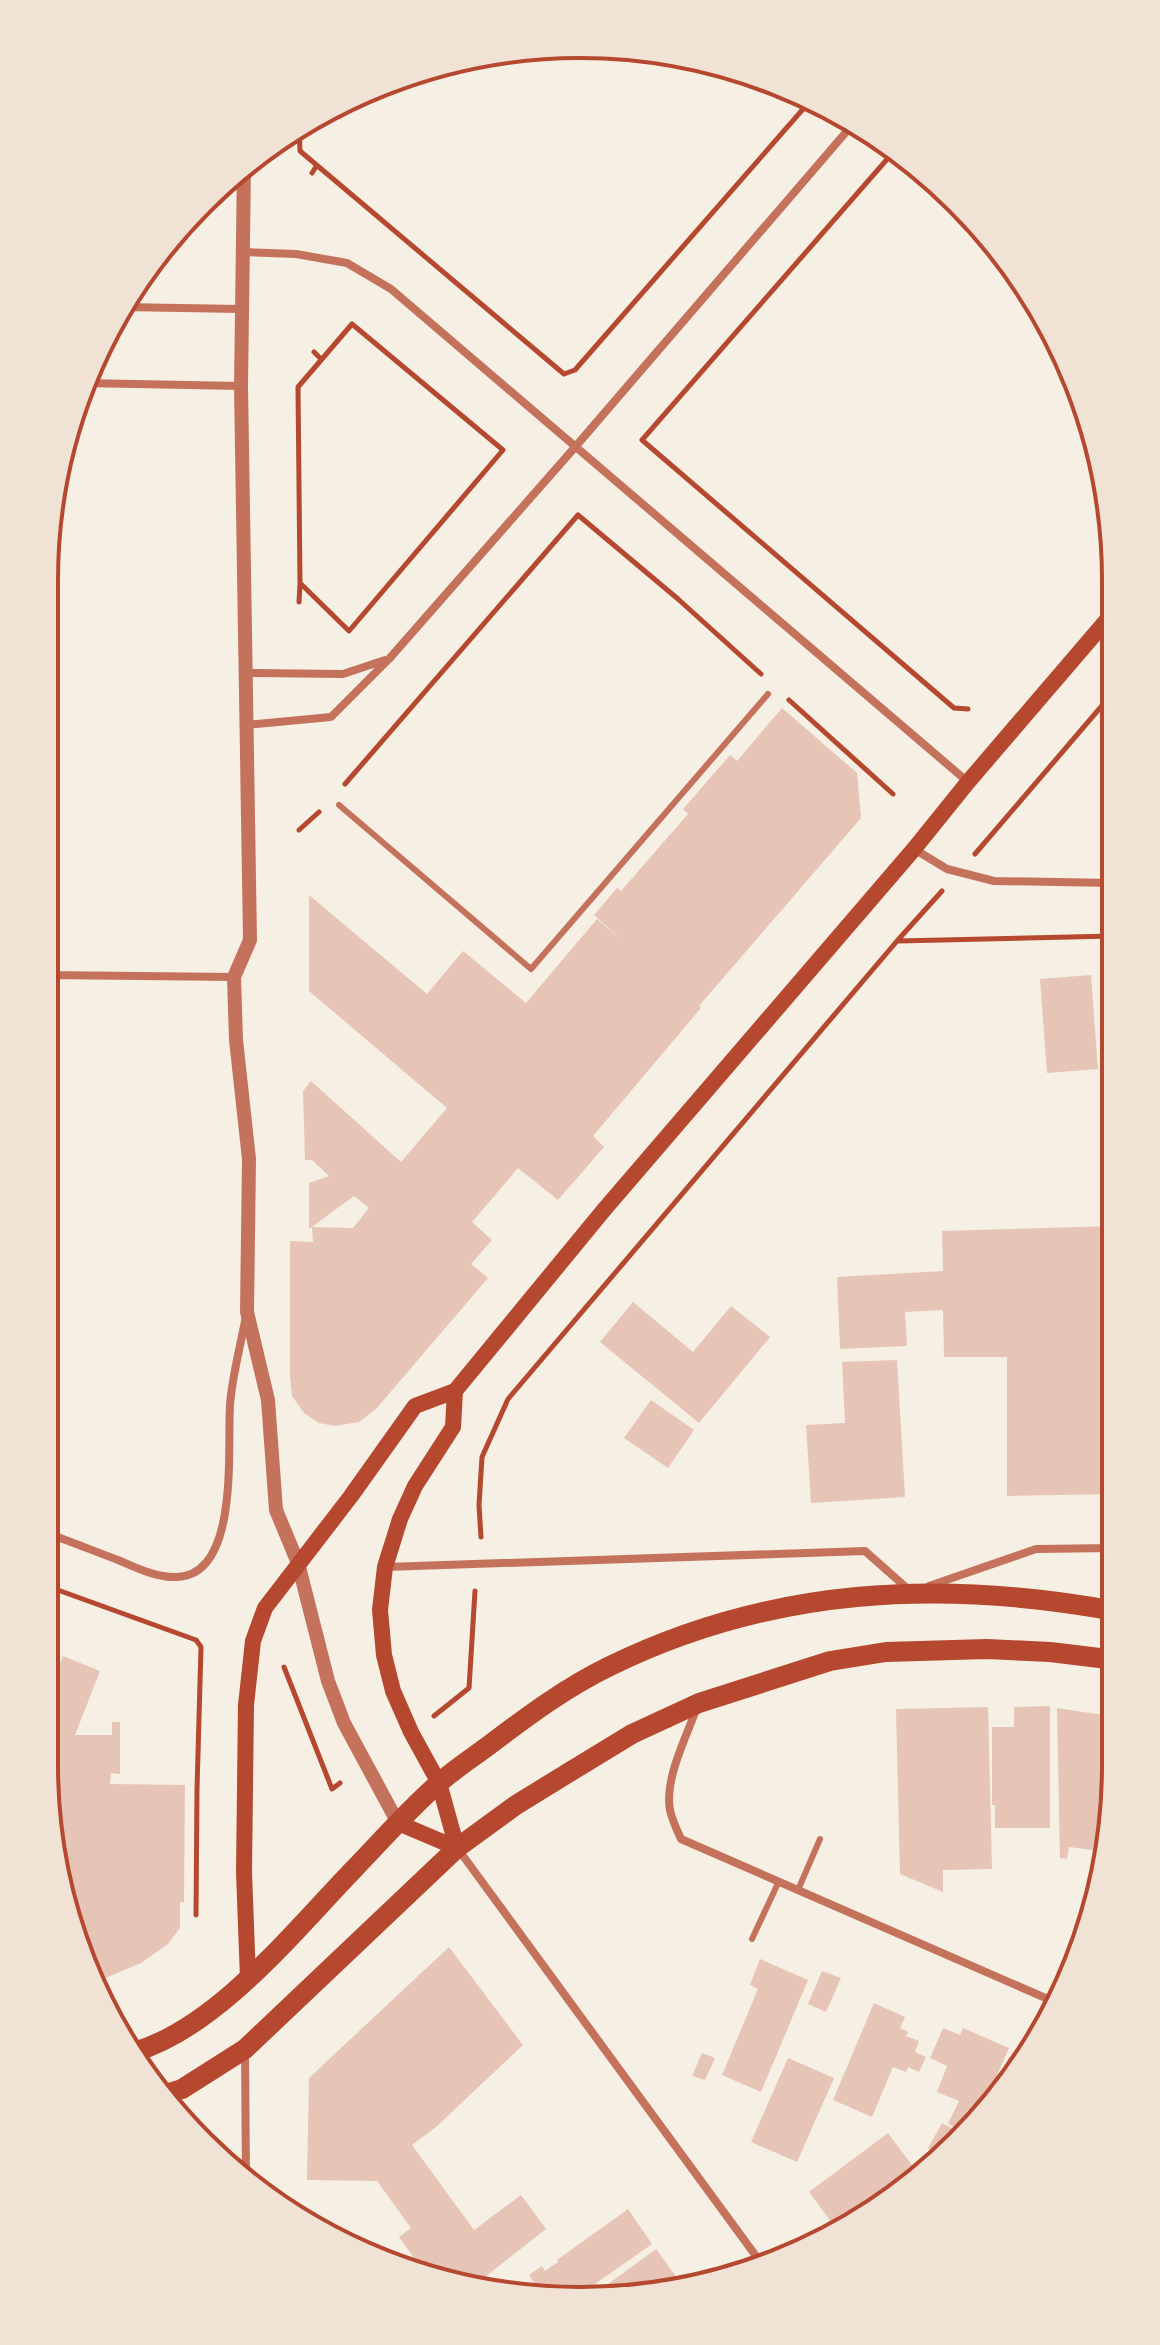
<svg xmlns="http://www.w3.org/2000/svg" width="1160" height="2345" viewBox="0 0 1160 2345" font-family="'Alegreya Sans',sans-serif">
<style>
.building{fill:#e6c5b7}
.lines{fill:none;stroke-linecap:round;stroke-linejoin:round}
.path{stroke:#b5482f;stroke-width:5}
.service{stroke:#c5725c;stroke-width:6}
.minor{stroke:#c5725c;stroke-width:8}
.tertiary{stroke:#c5725c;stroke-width:14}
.secondary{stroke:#b5482f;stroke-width:16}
.primary{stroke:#b5482f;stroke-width:20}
.rim{fill:none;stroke:#b5482f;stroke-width:4}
</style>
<rect width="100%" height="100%" fill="#f6efe4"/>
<path class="building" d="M 782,708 L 857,773 L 861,818 L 699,1006 L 701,1008 L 593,1136 L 604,1147 L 558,1200 L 518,1168 L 472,1222 L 492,1240 L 471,1264 L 488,1278 L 376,1409 L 359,1422 L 335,1426 L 319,1423 L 304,1413 L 292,1396 L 290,1376 L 290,1241 L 313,1242 L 312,1227 L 353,1228 L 369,1208 L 354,1196 L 309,1229 L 309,1183 L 329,1176 L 312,1160 L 305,1160 L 303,1091 L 311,1081 L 401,1162 L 447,1108 L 309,991 L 309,895 L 427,994 L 463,951 L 526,1003 L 597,919 L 625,943 L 594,915 L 617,888 L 621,891 L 688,814 L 683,809 L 730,755 L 737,761 Z
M 1091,975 L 1098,1069 L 1047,1073 L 1040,979 Z
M 1110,1041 L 1113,1041 L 1114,1095 L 1111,1095 Z
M 1110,1136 L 1114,1136 L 1114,1194 L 1111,1194 Z
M 1114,1226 L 1115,1494 L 1007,1496 L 1007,1357 L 944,1357 L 943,1310 L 905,1312 L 907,1346 L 840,1349 L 837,1277 L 943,1271 L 942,1231 Z
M 633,1302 L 693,1352 L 731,1306 L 770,1337 L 699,1423 L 600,1342 Z
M 897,1360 L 905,1497 L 811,1503 L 806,1425 L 845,1423 L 842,1362 Z
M 651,1400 L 694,1430 L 668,1468 L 624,1438 Z
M 63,1656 L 100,1671 L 75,1735 L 112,1735 L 112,1722 L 120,1722 L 120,1774 L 111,1773 L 110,1784 L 185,1785 L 184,1902 L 180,1902 L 180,1928 L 168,1944 L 141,1963 L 96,1982 L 73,1938 L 59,1855 L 59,1783 L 47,1783 L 44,1765 L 44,1704 Z
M 1050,1706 L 1050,1828 L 995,1828 L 995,1805 L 992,1805 L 992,1727 L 1014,1727 L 1014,1707 Z
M 988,1707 L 992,1869 L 943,1870 L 943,1892 L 900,1874 L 896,1709 Z
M 1057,1708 L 1116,1717 L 1116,1765 L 1107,1852 L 1069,1847 L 1067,1859 L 1060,1858 Z
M 449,1947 L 523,2045 L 436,2127 L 412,2145 L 474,2230 L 521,2195 L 546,2229 L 486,2276 L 495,2289 L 492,2291 L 475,2291 L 420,2270 L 422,2269 L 399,2237 L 411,2228 L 377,2181 L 307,2180 L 309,2078 Z
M 760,1959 L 808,1980 L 761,2092 L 722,2075 L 758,1989 L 750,1985 Z
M 822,1971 L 841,1978 L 826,2012 L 808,2004 Z
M 874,2003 L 905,2017 L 900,2028 L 908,2032 L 906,2036 L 919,2041 L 915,2052 L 926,2057 L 919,2072 L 908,2067 L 906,2072 L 893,2067 L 872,2117 L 833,2100 Z
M 943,2028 L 960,2035 L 963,2028 L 1009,2048 L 976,2123 L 968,2133 L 948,2124 L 959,2101 L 937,2092 L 947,2066 L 930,2058 Z
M 1014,2052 L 1028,2058 L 993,2103 L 990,2101 L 1009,2057 L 1011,2058 Z
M 702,2053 L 715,2058 L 705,2080 L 692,2076 Z
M 788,2058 L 834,2078 L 797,2162 L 751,2142 Z
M 942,2123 L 966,2136 L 959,2144 L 943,2156 L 928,2148 Z
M 888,2133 L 918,2173 L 838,2231 L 809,2192 Z
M 628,2209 L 652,2244 L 581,2294 L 541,2293 L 529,2275 L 542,2266 L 545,2271 L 558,2262 L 557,2260 Z
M 656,2249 L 683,2286 L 650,2296 L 593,2295 Z"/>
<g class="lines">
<path class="path" d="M 299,125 L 300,151 L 564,374 L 575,370 L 811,100
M 896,149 L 642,440 L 954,708 L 968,709
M 312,173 L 317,165
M 352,324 L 503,450 L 349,631 L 300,583 L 298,387 Z
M 314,352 L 321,359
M 299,602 L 300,584
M 789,700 L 893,794
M 345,784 L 578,515 L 678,599 L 761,674
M 299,830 L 319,812
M 975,854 L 1112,694
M 898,941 L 1113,936
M 481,1537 L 479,1505 L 482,1457 L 508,1399 L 897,941 L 942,891
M 44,1585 L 196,1640 L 201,1647 L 197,1789 L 196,1915
M 284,1667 L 332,1789 L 340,1783
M 434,1716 L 469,1688 L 475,1591"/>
<path class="service" d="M 339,805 L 531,969 L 768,694
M 798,1890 L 820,1839
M 752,1939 L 779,1881"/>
<path class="minor" d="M 242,252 L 296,254 L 347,263 L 391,289 L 968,782
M 121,307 L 241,309
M 82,383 L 241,386
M 246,673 L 343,674 L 385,660
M 246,725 L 331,717 L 389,659 L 576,446 L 853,124
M 914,849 L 947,869 L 994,881 L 1113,883
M 44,975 L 234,977
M 44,1532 C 69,1541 94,1551 118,1560 C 137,1568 157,1578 177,1577 C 240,1575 227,1448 230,1405 C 232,1377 240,1348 245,1321
M 386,1567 L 865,1551 L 909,1590
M 929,1586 L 1036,1549 L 1115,1548
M 697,1707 C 687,1736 664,1779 670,1810 C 672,1820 677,1830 681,1839 L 1057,2003
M 458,1849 L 761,2263
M 245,2050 L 246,2182"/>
<path class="tertiary" d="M 244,166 L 241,386 L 250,940 L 234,977 L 236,1040 L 249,1159 L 247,1312 L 268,1400 L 276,1510 L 298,1563 L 328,1681 L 344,1723 L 398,1823"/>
<path class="secondary" d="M 455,1391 L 453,1427 L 415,1486 L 400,1519 L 385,1567 L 380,1610 L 384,1655 L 393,1691 L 411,1732 L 439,1783 L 457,1848
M 398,1823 L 457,1848
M 248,1979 L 244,1872 L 246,1705 L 253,1641 L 265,1608 L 351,1496 L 415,1406 L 455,1391 L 603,1211 L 914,849 L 968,782 L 1112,614"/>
<path class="primary" d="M 134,2052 C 217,2028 295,1930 354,1869 C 382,1840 409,1809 439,1783 C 456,1768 475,1756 492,1743 C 529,1715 567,1687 608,1667 C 770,1587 940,1579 1115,1611
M 159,2096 L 182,2089 L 245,2049 L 457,1848 L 516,1805 L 568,1773 L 632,1734 L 699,1703 L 830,1661 L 886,1652 L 987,1649 L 1050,1652 L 1116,1660"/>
</g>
<path d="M0 0H1160V2345H0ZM580 58H580A522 522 0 0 1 1102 580V1765A522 522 0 0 1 580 2287H580A522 522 0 0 1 58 1765V580A522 522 0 0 1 580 58Z" fill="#f1e2d6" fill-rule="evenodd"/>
<path class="rim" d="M580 58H580A522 522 0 0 1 1102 580V1765A522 522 0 0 1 580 2287H580A522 522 0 0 1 58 1765V580A522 522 0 0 1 580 58Z"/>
</svg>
